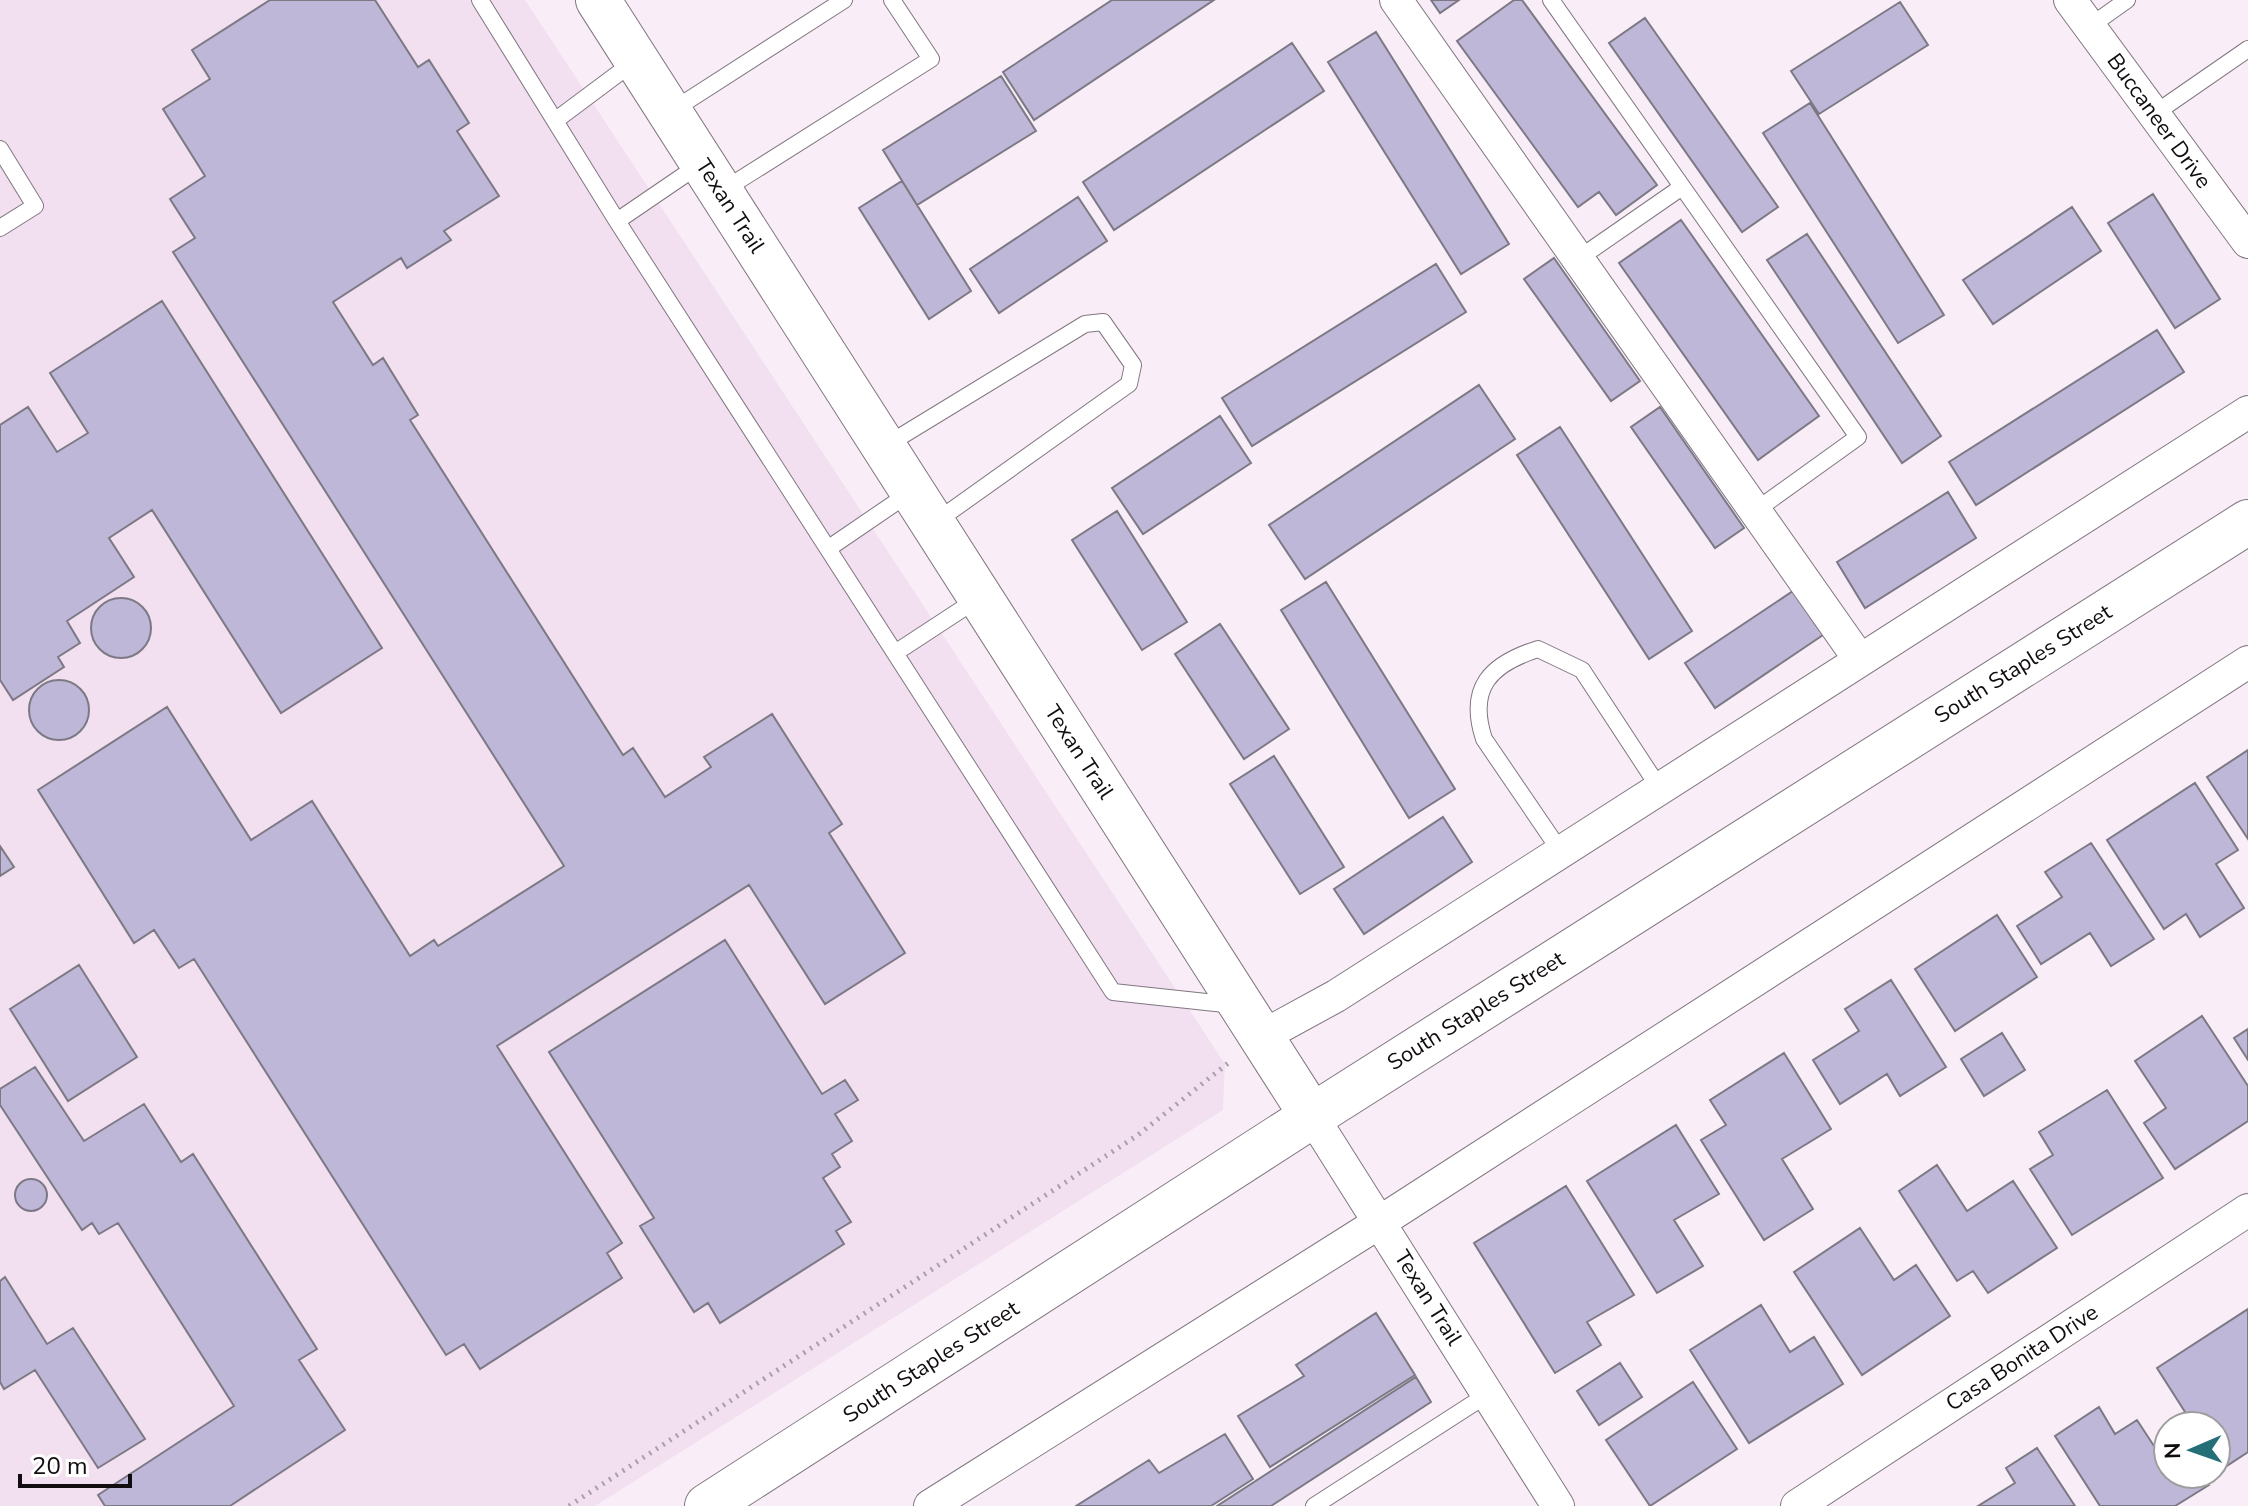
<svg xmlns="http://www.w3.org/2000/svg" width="2248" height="1506" viewBox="0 0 2248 1506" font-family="'Nunito Sans',sans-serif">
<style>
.built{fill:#f2e0f0}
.building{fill:#bfb7d7;stroke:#7c7985;stroke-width:2}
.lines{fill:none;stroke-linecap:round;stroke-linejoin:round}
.lane-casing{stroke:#817780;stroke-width:18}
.street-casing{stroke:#817780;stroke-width:34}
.secondary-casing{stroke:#817780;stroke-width:46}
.primary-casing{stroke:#817780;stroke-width:46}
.path{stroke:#a89fa7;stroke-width:5;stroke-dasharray:2 6;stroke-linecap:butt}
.lane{stroke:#fff;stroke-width:16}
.street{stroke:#fff;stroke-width:32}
.secondary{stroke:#fff;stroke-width:44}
.primary{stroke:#fff;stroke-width:44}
.labels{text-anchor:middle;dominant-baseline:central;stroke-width:6;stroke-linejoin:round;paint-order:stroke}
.street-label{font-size:22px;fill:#100c10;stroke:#fff}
</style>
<rect width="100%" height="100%" fill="#f9eef8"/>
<path class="built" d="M 0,0 L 525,0 L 1225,1064 L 1223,1110 L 595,1506 L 0,1506 Z"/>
<path class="building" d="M 270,0 L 375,0 L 418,67 L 429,60 L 469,123 L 457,131 L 499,196 L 444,231 L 451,240 L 407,268 L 401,258 L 333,302 L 373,365 L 383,358 L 418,415 L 410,420 L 623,755 L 633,748 L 665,797 L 711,767 L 704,757 L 772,714 L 842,824 L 829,833 L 905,953 L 825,1004 L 749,885 L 497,1046 L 622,1243 L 607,1253 L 622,1278 L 480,1369 L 464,1344 L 446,1355 L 194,959 L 179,968 L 154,930 L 134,943 L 38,790 L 167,707 L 251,840 L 312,801 L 410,956 L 434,940 L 438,946 L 564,866 L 173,252 L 195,238 L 170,199 L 205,176 L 163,109 L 210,79 L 192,50 Z
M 1112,0 L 1214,0 L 1034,120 L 1003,72 Z
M 1431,0 L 1459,0 L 1440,13 Z
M 1514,0 L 1522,0 L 1657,185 L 1616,215 L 1599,192 L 1578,207 L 1457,41 Z
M 1900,2 L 1928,45 L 1819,114 L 1791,71 Z
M 1645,18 L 1778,207 L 1742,232 L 1609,43 Z
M 1376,32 L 1509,244 L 1461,274 L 1328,62 Z
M 1292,43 L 1324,91 L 1114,230 L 1083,182 Z
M 1001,76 L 1036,131 L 917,205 L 883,150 Z
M 1810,103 L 1944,315 L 1898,343 L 1763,133 Z
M 902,181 L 971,291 L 929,319 L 859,208 Z
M 2153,194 L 2220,299 L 2175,328 L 2108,223 Z
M 1078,197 L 1107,241 L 999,313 L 970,269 Z
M 2072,207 L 2101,251 L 1993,324 L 1963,280 Z
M 1681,220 L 1819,416 L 1758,460 L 1619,263 Z
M 1807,234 L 1941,436 L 1902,463 L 1767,260 Z
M 1554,258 L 1640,381 L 1611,401 L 1524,279 Z
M 1436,264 L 1466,312 L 1252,446 L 1222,398 Z
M 162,301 L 382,648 L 281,713 L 152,510 L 109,538 L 134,577 L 67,621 L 80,643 L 58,657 L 64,667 L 13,700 L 0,680 L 0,425 L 28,407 L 57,452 L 88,433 L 50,373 Z
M 2157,330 L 2184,372 L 1976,505 L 1949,462 Z
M 1479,385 L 1515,439 L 1305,579 L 1269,525 Z
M 1660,407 L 1744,528 L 1715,548 L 1631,427 Z
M 1220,416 L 1251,463 L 1143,534 L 1112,488 Z
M 1560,427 L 1692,631 L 1649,659 L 1517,455 Z
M 1948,492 L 1976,538 L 1865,608 L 1837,562 Z
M 1117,511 L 1187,622 L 1142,650 L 1072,540 Z
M 1326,582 L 1455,789 L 1409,818 L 1281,610 Z
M 1793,591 L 1823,635 L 1715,708 L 1685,663 Z
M91 628a30 30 0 1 1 60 0a30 30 0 1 1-60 0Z
M 1220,624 L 1289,729 L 1244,759 L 1175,654 Z
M29 710a30 30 0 1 1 60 0a30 30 0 1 1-60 0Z
M 2248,750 L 2248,839 L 2207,777 Z
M 1274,756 L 1344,867 L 1300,894 L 1230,784 Z
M 2195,783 L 2238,850 L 2216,864 L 2244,908 L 2200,937 L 2186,914 L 2164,929 L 2107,840 Z
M 1443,817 L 1472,862 L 1364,934 L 1334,889 Z
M 2091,843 L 2154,939 L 2111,966 L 2090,933 L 2041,964 L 2017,926 L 2062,897 L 2045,872 Z
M 0,846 L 14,867 L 0,876 Z
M 1997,915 L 2037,977 L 1955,1031 L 1915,969 Z
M 725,940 L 822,1094 L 845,1080 L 858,1100 L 835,1114 L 852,1141 L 832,1154 L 840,1167 L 823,1178 L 851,1222 L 836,1231 L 844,1244 L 720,1323 L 708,1303 L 694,1312 L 640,1226 L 654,1218 L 549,1052 Z
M 79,965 L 137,1057 L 68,1101 L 10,1009 Z
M 1891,980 L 1946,1067 L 1900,1096 L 1887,1074 L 1840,1104 L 1813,1060 L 1859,1031 L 1845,1009 Z
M 2202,1016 L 2248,1086 L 2248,1121 L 2175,1169 L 2144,1123 L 2166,1108 L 2135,1061 Z
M 2248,1029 L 2248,1060 L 2234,1038 Z
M 2002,1033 L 2025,1070 L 1984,1096 L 1961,1059 Z
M 1784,1053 L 1831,1129 L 1782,1159 L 1813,1209 L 1764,1240 L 1701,1140 L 1726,1125 L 1710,1100 Z
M 35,1067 L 84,1141 L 144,1104 L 181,1162 L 193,1154 L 317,1349 L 299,1360 L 345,1430 L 230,1506 L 105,1506 L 98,1495 L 234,1406 L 118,1223 L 99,1234 L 92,1223 L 82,1230 L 0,1105 L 0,1089 Z
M 2107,1090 L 2163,1178 L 2072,1235 L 2030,1169 L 2053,1155 L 2039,1132 Z
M 1676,1125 L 1719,1194 L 1674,1220 L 1703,1266 L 1657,1293 L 1587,1181 Z
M 1937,1165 L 1967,1211 L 2013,1181 L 2057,1248 L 1988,1293 L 1973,1271 L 1957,1281 L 1899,1191 Z
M15 1195a16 16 0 1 1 32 0a16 16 0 1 1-32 0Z
M 1566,1186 L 1634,1295 L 1587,1322 L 1601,1345 L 1555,1373 L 1474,1243 Z
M 1860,1228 L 1894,1280 L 1916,1265 L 1950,1316 L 1862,1375 L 1794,1272 Z
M 5,1277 L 47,1344 L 73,1328 L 145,1439 L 98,1468 L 35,1370 L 4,1389 L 0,1382 L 0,1281 Z
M 1761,1305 L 1790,1352 L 1814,1337 L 1843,1384 L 1749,1443 L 1690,1350 Z
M 2248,1309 L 2248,1452 L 2222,1469 L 2216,1460 L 2216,1426 L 2194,1426 L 2157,1368 Z
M 1376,1313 L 1415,1375 L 1270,1467 L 1238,1416 L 1304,1376 L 1296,1365 Z
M 1620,1363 L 1642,1397 L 1599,1425 L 1577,1391 Z
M 1416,1377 L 1431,1402 L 1271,1506 L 1217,1506 Z
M 1693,1382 L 1737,1449 L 1650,1506 L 1606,1440 Z
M 2099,1407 L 2115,1434 L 2137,1420 L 2154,1446 L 2168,1438 L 2168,1474 L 2202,1474 L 2209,1485 L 2175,1506 L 2100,1506 L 2055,1436 Z
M 1225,1434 L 1253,1479 L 1211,1506 L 1076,1506 L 1149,1460 L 1159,1473 Z
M 2037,1448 L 2075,1506 L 1978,1506 L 2015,1483 L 2006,1468 Z"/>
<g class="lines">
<defs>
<path id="lane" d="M 480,0 L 617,221 L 1113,992 L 1234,1005
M 1551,0 L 1858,437 L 1755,511
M 2089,27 L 2127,0
M 670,112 L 844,0
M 2154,114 L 2248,49
M 556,120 L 635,61
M 0,149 L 35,206 L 0,228
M 722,191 L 931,59 L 892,0
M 617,221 L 702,163
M 1578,259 L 1682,187
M 885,446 L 1085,324 L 1103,322 L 1133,365 L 1129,384 L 934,523
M 829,548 L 911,492
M 895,653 L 979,598
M 1561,852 L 1484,739 C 1467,687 1491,664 1538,649 L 1582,670 L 1660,789
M 1314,1506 L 1488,1394"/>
<path id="street" d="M 1396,0 L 1860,660
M 2070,0 L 2248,242
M 1261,1037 L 1336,996 L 2248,412
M 1312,1116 L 1558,1506
M 930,1506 L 1380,1222 L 2248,662
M 1797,1506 L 2248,1210"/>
<path id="secondary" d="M 598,0 L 1312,1116"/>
<path id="primary" d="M 707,1506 L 1312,1116 L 2248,522"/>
</defs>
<use href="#lane" class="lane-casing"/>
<use href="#street" class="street-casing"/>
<use href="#secondary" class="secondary-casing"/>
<use href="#primary" class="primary-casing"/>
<path class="path" d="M 569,1506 L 1138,1135 L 1232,1060"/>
<use href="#lane" class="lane"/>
<use href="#street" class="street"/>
<use href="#secondary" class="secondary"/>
<use href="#primary" class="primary"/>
</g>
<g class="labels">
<g class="street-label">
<text transform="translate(2159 121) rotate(54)">Buccaneer Drive</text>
<text transform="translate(730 206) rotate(57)">Texan Trail</text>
<text transform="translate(2023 664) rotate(-32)">South Staples Street</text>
<text transform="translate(1079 752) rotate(57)">Texan Trail</text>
<text transform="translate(1476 1011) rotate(-32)">South Staples Street</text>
<text transform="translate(1428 1298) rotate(58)">Texan Trail</text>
<text transform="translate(2022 1358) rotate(-33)">Casa Bonita Drive</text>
<text transform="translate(931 1362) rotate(-33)">South Staples Street</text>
</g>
</g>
<g transform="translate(2192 1450) rotate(268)"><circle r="38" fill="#ffffff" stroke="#9f9e9f" stroke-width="2"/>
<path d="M0-6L14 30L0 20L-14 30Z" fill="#246e77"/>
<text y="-12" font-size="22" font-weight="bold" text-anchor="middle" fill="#100c10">N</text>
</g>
<path d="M20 1474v12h110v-12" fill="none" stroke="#100c10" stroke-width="4"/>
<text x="32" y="1474" font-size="24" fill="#100c10" stroke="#ffffff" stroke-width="6" paint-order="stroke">20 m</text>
</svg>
